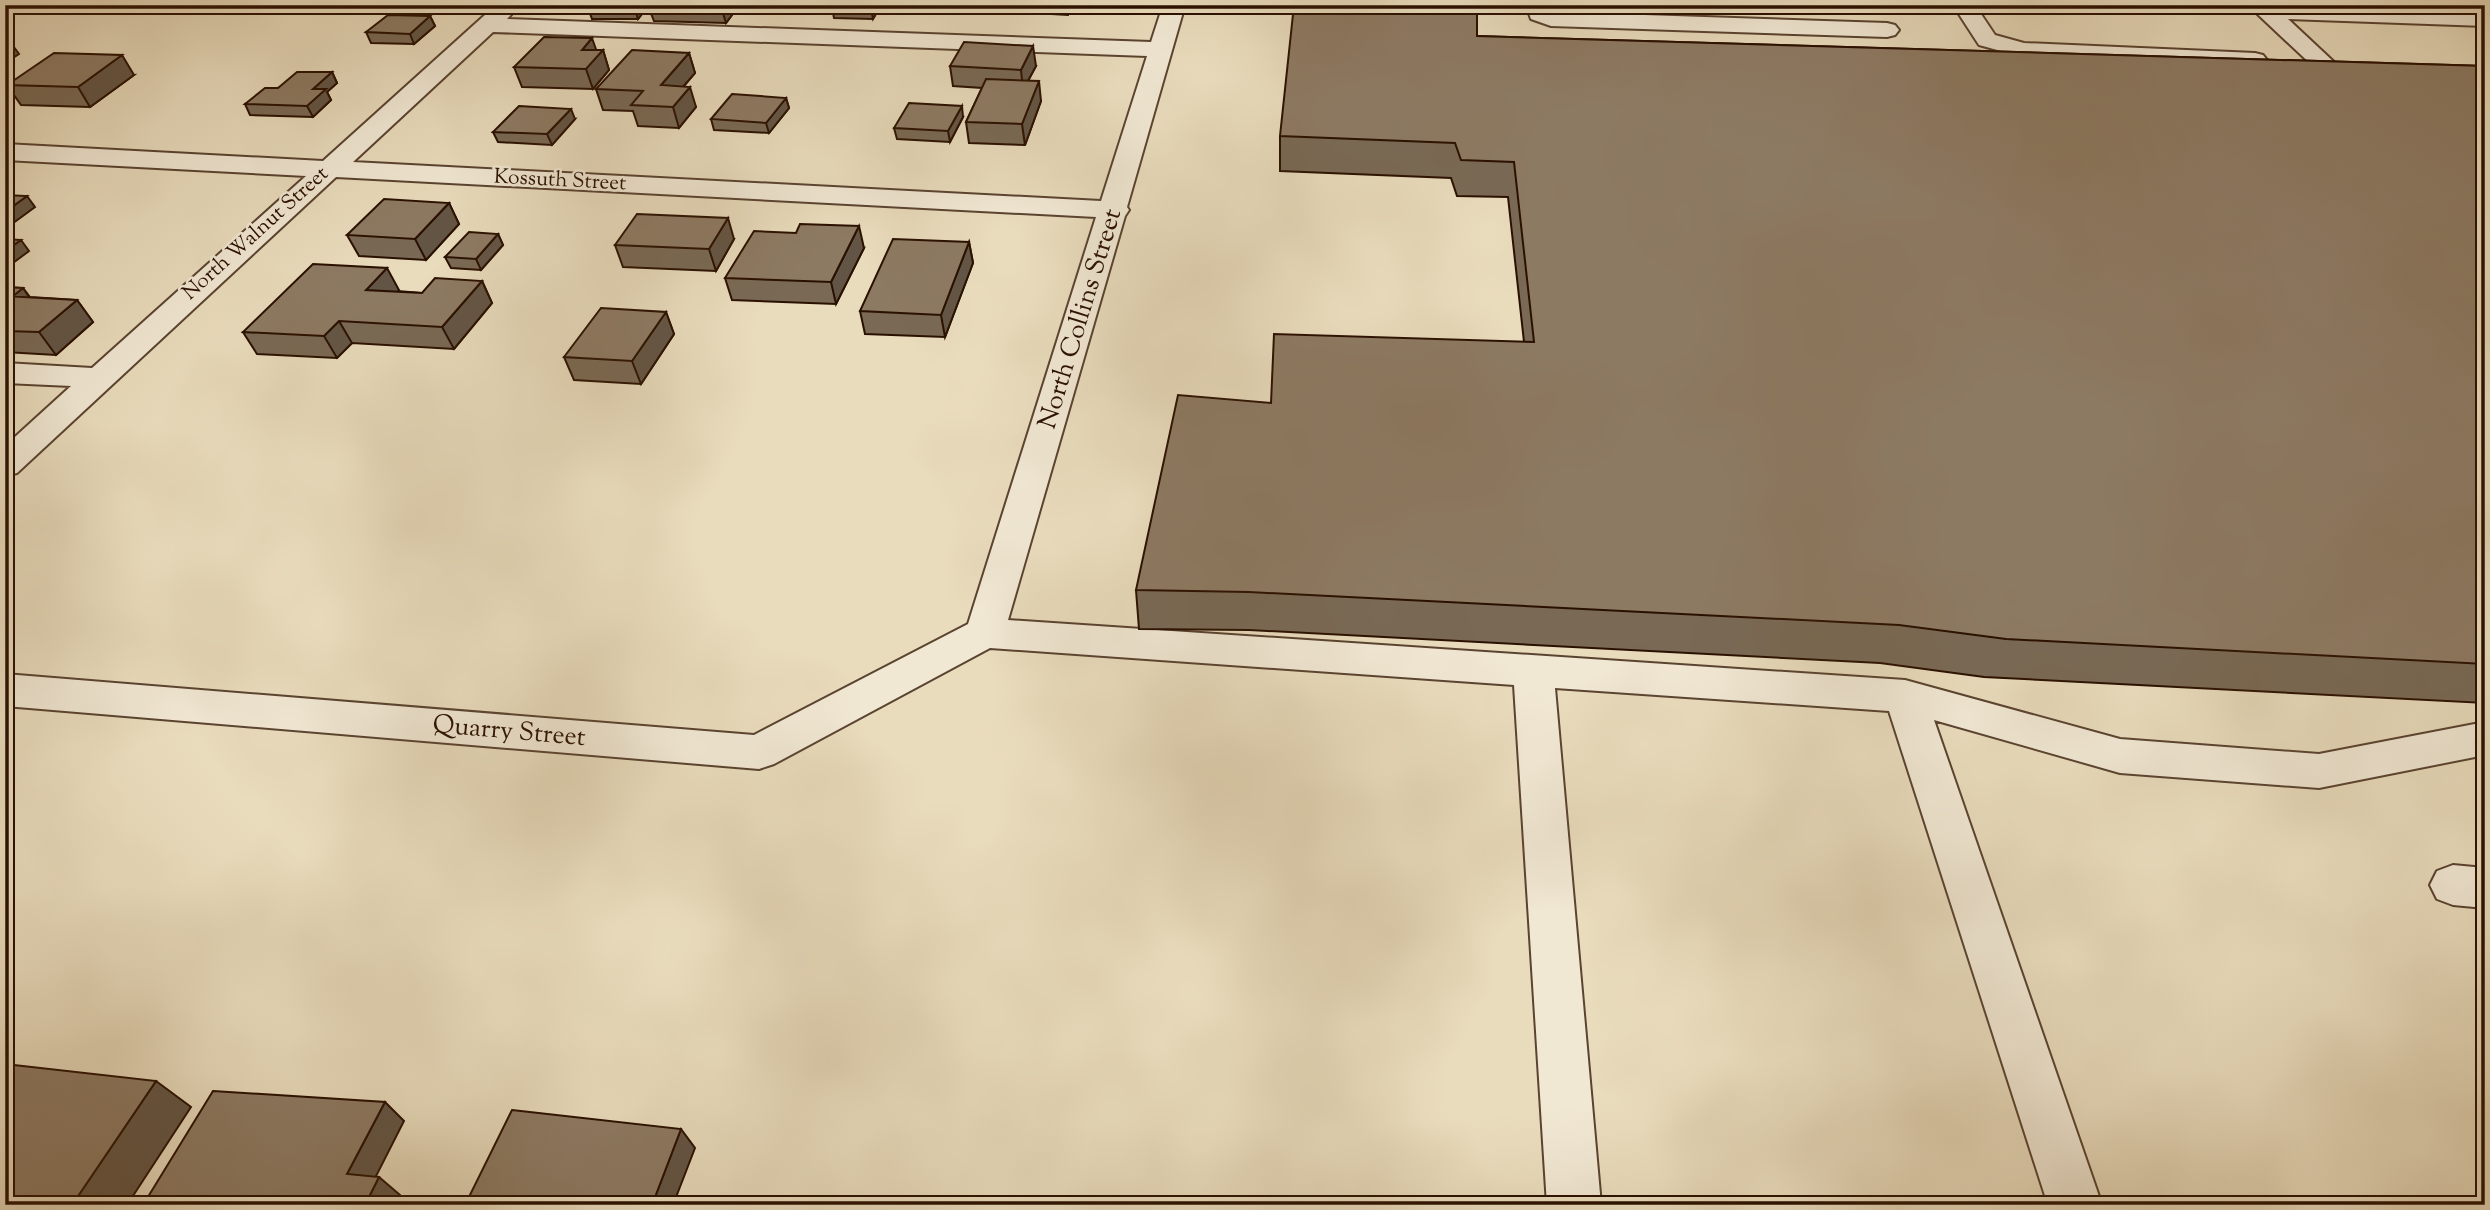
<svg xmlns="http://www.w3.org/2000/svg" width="2490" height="1210" viewBox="0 0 2490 1210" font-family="'Sorts Mill Goudy',serif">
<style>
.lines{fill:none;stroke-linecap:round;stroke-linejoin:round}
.minor-casing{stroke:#5a4330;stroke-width:4}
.minor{fill:#f1e8d4;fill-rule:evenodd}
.wall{fill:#796955;stroke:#2a1001;stroke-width:2}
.shaded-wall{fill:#635545;stroke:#2a1001;stroke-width:2}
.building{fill:#8d7a63;stroke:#2a1001;stroke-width:2}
.labels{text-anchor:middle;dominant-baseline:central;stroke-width:5;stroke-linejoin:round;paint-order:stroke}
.far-street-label{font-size:21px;fill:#2a1001;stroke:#f1e8d4}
.street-label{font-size:26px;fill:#2a1001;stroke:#f1e8d4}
</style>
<rect width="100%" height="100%" fill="#e9dcbd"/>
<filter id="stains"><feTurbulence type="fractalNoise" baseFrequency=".00286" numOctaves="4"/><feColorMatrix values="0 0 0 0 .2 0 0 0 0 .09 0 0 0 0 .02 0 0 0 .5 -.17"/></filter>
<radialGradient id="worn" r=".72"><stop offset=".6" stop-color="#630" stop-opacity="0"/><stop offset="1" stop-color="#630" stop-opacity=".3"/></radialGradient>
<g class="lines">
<defs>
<path id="minor" d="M 496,5 L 520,5 L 507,19 L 1151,42 L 1163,5 L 1185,5 L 1127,207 L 1129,210 L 1125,216 L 1008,620 L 1905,680 L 2120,739 L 2319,754 L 2485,722 L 2485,755 L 2319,788 L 2120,773 L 1934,720 L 2102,1205 L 2048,1205 L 1889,711 L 1555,688 L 1601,1205 L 1547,1205 L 1514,685 L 990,648 L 774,764 L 759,769 L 5,706 L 5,674 L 754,735 L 968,624 L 1096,217 L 336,177 L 17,473 L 5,476 L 5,446 L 71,386 L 5,383 L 5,363 L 92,368 L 306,176 L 5,160 L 5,144 L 323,161 ZM 493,32 L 1147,56 L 1101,201 L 353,162 Z
M 1526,5 L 1548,5 L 1554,12 L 1887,23 L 1895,25 L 1899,30 L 1895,35 L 1887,37 L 1551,26 L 1531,19 Z
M 1953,5 L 1975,5 L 1995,35 L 2024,43 L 2255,53 L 2263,55 L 2267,60 L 2263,65 L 2255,67 L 2023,57 L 1979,45 Z
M 2273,5 L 2485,12 L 2485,26 L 2288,19 L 2335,63 L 2331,68 L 2315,68 L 2249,6 Z
M 2453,865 L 2485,868 L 2485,908 L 2453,905 L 2437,899 L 2430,885 L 2437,871 Z"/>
</defs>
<use href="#minor" class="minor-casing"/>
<use href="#minor" class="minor"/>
</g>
<path class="wall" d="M 649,5 L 638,19 L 592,19 L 588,8 Z
M 656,5 L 738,5 L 738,7 L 726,23 L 654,21 L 650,11 Z
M 834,5 L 881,5 L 873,19 L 834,18 L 832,8 Z
M 941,5 L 981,5 L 978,11 L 942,10 Z
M 1013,5 L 1072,5 L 1068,15 L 1014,12 Z
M 430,16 L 435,26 L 414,44 L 371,43 L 366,32 Z
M 1477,36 L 2485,66 L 2485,703 L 1984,677 L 1880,663 L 1249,630 L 1139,629 L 1136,590 L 1271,403 L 1524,342 L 1508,197 L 1457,196 L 1451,178 L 1280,171 L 1280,136 Z
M 596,50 L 603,50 L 609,70 L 593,89 L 522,87 L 514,67 Z
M 689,53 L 695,73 L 684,86 L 696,107 L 679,128 L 638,126 L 633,111 L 603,110 L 596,89 Z
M 950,66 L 1036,66 L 1028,81 L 1041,101 L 1025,145 L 969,143 L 966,122 L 982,88 L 953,86 Z
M 332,72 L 337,83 L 327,92 L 331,100 L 313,117 L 250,115 L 245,104 L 278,88 Z
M 134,75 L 90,107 L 21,105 L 7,85 Z
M 786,98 L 789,108 L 769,133 L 714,130 L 711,119 Z
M 963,117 L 950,142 L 897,139 L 894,128 Z
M 575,119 L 552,145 L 498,142 L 493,132 Z
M 449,203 L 459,224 L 426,260 L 359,256 L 347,235 Z
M 498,234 L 503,245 L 481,270 L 451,268 L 445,257 Z
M 734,239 L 716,271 L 623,267 L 615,245 Z
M 969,242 L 973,263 L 945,337 L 865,334 L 860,311 Z
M 864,248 L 836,304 L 732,300 L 725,278 Z
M 482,281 L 492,303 L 454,349 L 352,343 L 337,358 L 257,354 L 243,332 L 399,290 L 397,291 L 422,293 Z
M 5,287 L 23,288 L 30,297 L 77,300 L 93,322 L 56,355 L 5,352 Z
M 666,312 L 674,334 L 641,384 L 574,380 L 564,357 Z"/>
<path class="shaded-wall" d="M 638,5 L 649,5 L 638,19 L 635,9 Z
M 729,5 L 738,5 L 738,7 L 726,23 L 723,13 Z
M 873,5 L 881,5 L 873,19 L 871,9 Z
M 1067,5 L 1072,5 L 1068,15 Z
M 430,16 L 435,26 L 414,44 L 410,34 Z
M 5,35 L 19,54 L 5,63 Z
M 592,38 L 598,55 L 603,50 L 609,70 L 593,89 L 586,69 L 582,50 Z
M 1033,46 L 1036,66 L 1023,90 L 1021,70 Z
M 689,53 L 695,73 L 667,105 L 661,85 Z
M 122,55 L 134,75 L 90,107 L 78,87 Z
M 332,72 L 337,83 L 327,92 L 331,100 L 313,117 L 307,106 L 313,89 Z
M 1039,81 L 1041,101 L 1025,145 L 1022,124 Z
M 690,87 L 696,107 L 679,128 L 673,107 Z
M 786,98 L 789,108 L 769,133 L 766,123 Z
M 962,106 L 963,117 L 950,142 L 948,131 Z
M 571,109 L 575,119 L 552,145 L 547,134 Z
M 27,196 L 35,207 L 5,229 L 5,212 Z
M 449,203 L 459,224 L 426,260 L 415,239 Z
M 728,218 L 734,239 L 716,271 L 709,249 Z
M 859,226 L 864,248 L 836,304 L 831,282 Z
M 498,234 L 503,245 L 481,270 L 476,259 Z
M 21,240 L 29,251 L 5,269 L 5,251 Z
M 969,242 L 973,263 L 945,337 L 941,315 Z
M 387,268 L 399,290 L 378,312 L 366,290 Z
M 482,281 L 492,303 L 454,349 L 442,327 Z
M 23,288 L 31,300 L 5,302 Z
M 77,300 L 93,322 L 56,355 L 39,332 Z
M 666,312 L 674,334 L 641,384 L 632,361 Z
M 339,321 L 352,343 L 337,358 L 324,336 Z
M 156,1081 L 191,1107 L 127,1205 L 72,1205 Z
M 385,1102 L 404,1121 L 368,1192 L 347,1174 Z
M 681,1129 L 695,1148 L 673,1205 L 652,1205 Z
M 379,1177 L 400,1195 L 395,1205 L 365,1205 Z"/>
<path class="building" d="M 591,5 L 638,5 L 635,9 L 588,8 Z
M 656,5 L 729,5 L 723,13 L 650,11 Z
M 834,5 L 873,5 L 871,9 L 832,8 Z
M 1294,5 L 1477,5 L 1477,36 L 2485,66 L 2485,664 L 2006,639 L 1899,625 L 1249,592 L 1136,590 L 1178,395 L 1271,403 L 1274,334 L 1534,342 L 1514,162 L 1461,160 L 1455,143 L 1280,136 Z
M 388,15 L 430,16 L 410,34 L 366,32 Z
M 544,37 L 592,38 L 582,50 L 603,50 L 586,69 L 514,67 Z
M 964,42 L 1033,46 L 1021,70 L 950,66 Z
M 632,50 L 689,53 L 661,85 L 690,87 L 673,107 L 631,105 L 643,91 L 596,89 Z
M 54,53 L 122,55 L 78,87 L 7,85 Z
M 297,72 L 332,72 L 313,89 L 326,89 L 307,106 L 245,104 L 265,88 L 278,88 Z
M 986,79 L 1039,81 L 1022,124 L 966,122 Z
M 732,94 L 786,98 L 766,123 L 711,119 Z
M 909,103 L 962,106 L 948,131 L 894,128 Z
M 519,106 L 571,109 L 547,134 L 493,132 Z
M 5,195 L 27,196 L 5,212 Z
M 384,199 L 449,203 L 415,239 L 347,235 Z
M 637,214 L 728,218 L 709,249 L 615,245 Z
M 800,224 L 859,226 L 831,282 L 725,278 L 754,231 L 796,233 Z
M 469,232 L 498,234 L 476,259 L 445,257 Z
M 5,239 L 21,240 L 5,251 Z
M 893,239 L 969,242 L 941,315 L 860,311 Z
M 313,264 L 387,268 L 366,290 L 422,293 L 435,278 L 482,281 L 442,327 L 339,321 L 324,336 L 243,332 Z
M 5,287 L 23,288 L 12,297 L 5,296 Z
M 5,296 L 77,300 L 39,332 L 5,331 Z
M 601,308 L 666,312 L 632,361 L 564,357 Z
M 5,1064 L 156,1081 L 72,1205 L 5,1205 Z
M 213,1091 L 385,1102 L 347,1174 L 379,1177 L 365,1205 L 143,1205 Z
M 512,1110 L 681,1129 L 652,1205 L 465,1205 Z"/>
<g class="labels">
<g class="far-street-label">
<text transform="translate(560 181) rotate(3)">Kossuth Street</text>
<text transform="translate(256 234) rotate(-42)">North Walnut Street</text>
</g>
<g class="street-label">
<text transform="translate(1081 319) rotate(-73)">North Collins Street</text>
<text transform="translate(509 732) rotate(5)">Quarry Street</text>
</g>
</g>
<rect width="2490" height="1210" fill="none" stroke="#e9dcbd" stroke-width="28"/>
<rect x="7" y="7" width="2476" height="1196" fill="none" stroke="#2a1001" stroke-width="3.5"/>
<rect x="14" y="14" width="2462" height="1182" fill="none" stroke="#2a1001" stroke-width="2"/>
<rect width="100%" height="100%" filter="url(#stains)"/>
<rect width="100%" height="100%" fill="url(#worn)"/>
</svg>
